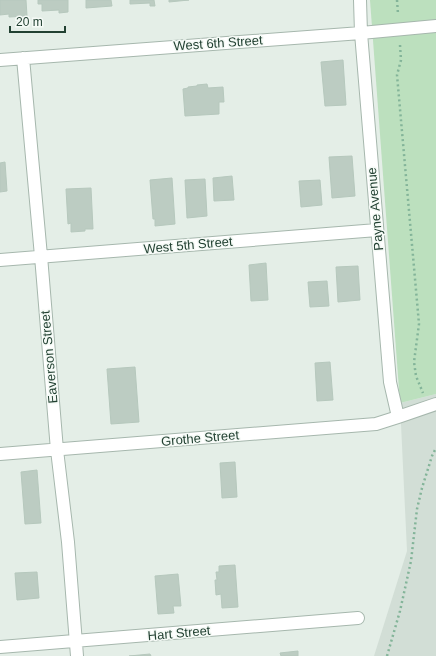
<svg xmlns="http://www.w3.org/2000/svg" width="436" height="656" viewBox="0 0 436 656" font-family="Helvetica,sans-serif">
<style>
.built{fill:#d2ded6}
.green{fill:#bce0be}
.building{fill:#bcccc2;stroke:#b6c8bd}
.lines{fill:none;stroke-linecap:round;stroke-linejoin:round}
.minor-casing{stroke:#a6b7ad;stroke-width:14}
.path{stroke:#83b499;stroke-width:2.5;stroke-dasharray:2 3;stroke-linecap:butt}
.minor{stroke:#fff;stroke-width:12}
.labels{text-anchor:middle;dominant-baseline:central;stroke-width:3;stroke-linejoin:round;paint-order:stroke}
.street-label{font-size:13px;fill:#224132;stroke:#f5faf6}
</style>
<rect width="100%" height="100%" fill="#e4eee7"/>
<path class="built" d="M 436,394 L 436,656 L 374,656 L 407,551 L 400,403 Z"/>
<path class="green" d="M 370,0 L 436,0 L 436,394 L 400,403 Z"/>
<path class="building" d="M 0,0 L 26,0 L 27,16 L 9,17 L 9,14 L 0,15 Z
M 38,0 L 68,0 L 68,12 L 59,13 L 59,10 L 42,11 L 42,4 L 38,4 Z
M 86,0 L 111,0 L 112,6 L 86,8 Z
M 130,0 L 154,0 L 155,6 L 150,6 L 150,3 L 130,4 Z
M 169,0 L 189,0 L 169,2 Z
M 343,60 L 346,105 L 325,106 L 321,62 Z
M 207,84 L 208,88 L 223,87 L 224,102 L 219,102 L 219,114 L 185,116 L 183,89 L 188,88 L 188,87 L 197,86 L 197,85 Z
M 352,156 L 355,196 L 332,198 L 329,157 Z
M 5,162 L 7,191 L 0,192 L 0,163 Z
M 232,176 L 234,200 L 214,201 L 213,178 Z
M 172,178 L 175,224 L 155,226 L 155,219 L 153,219 L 150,180 Z
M 205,179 L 207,216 L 187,218 L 185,180 Z
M 320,180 L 322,205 L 301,207 L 299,181 Z
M 91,188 L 93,229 L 85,229 L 85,231 L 71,232 L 71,223 L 68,224 L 66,189 Z
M 266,263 L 268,300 L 251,301 L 249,265 Z
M 358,266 L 360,300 L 338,302 L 336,267 Z
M 327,281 L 329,306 L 310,307 L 308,282 Z
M 330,362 L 333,400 L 317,401 L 315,363 Z
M 135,367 L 139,422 L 111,424 L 107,369 Z
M 235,462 L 237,497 L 222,498 L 220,463 Z
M 37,470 L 41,523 L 25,524 L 21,472 Z
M 235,565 L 238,607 L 222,608 L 221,594 L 216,595 L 215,580 L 217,580 L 216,572 L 219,572 L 219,566 Z
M 37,572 L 39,598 L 17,600 L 15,573 Z
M 178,574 L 181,606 L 173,606 L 174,613 L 158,614 L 155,576 Z
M 298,651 L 298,656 L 281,656 L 280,653 Z
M 150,654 L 151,656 L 129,656 Z"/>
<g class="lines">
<defs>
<path id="minor" d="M 360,0 L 361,33 L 390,382 L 398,417
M 23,58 L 41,256 L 57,450 L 68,542 L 77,656
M 0,60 L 361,33 L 436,26
M 0,260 L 377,230
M 0,454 L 376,424 L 398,417 L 436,404
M 0,647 L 358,618"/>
</defs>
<use href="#minor" class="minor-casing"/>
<path class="path" d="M 397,0 L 398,14
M 400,45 L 401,60 L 397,75 L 419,324 L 414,362 L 416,376 L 423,393
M 387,656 L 400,611 L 411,561 L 417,509 L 422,488 L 432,456 L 436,448"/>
<use href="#minor" class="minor"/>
</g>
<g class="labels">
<g class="street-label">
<text transform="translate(218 43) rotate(-4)">West 6th Street</text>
<text transform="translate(375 209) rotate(-95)">Payne Avenue</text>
<text transform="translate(188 245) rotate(-5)">West 5th Street</text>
<text transform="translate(49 357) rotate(-95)">Eaverson Street</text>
<text transform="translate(200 438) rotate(-5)">Grothe Street</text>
<text transform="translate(179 633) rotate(-5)">Hart Street</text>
</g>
</g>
<path d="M10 26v6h55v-6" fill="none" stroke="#224132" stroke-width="2"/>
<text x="16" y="26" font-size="12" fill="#224132" stroke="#f5faf6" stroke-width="3" paint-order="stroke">20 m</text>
</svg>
